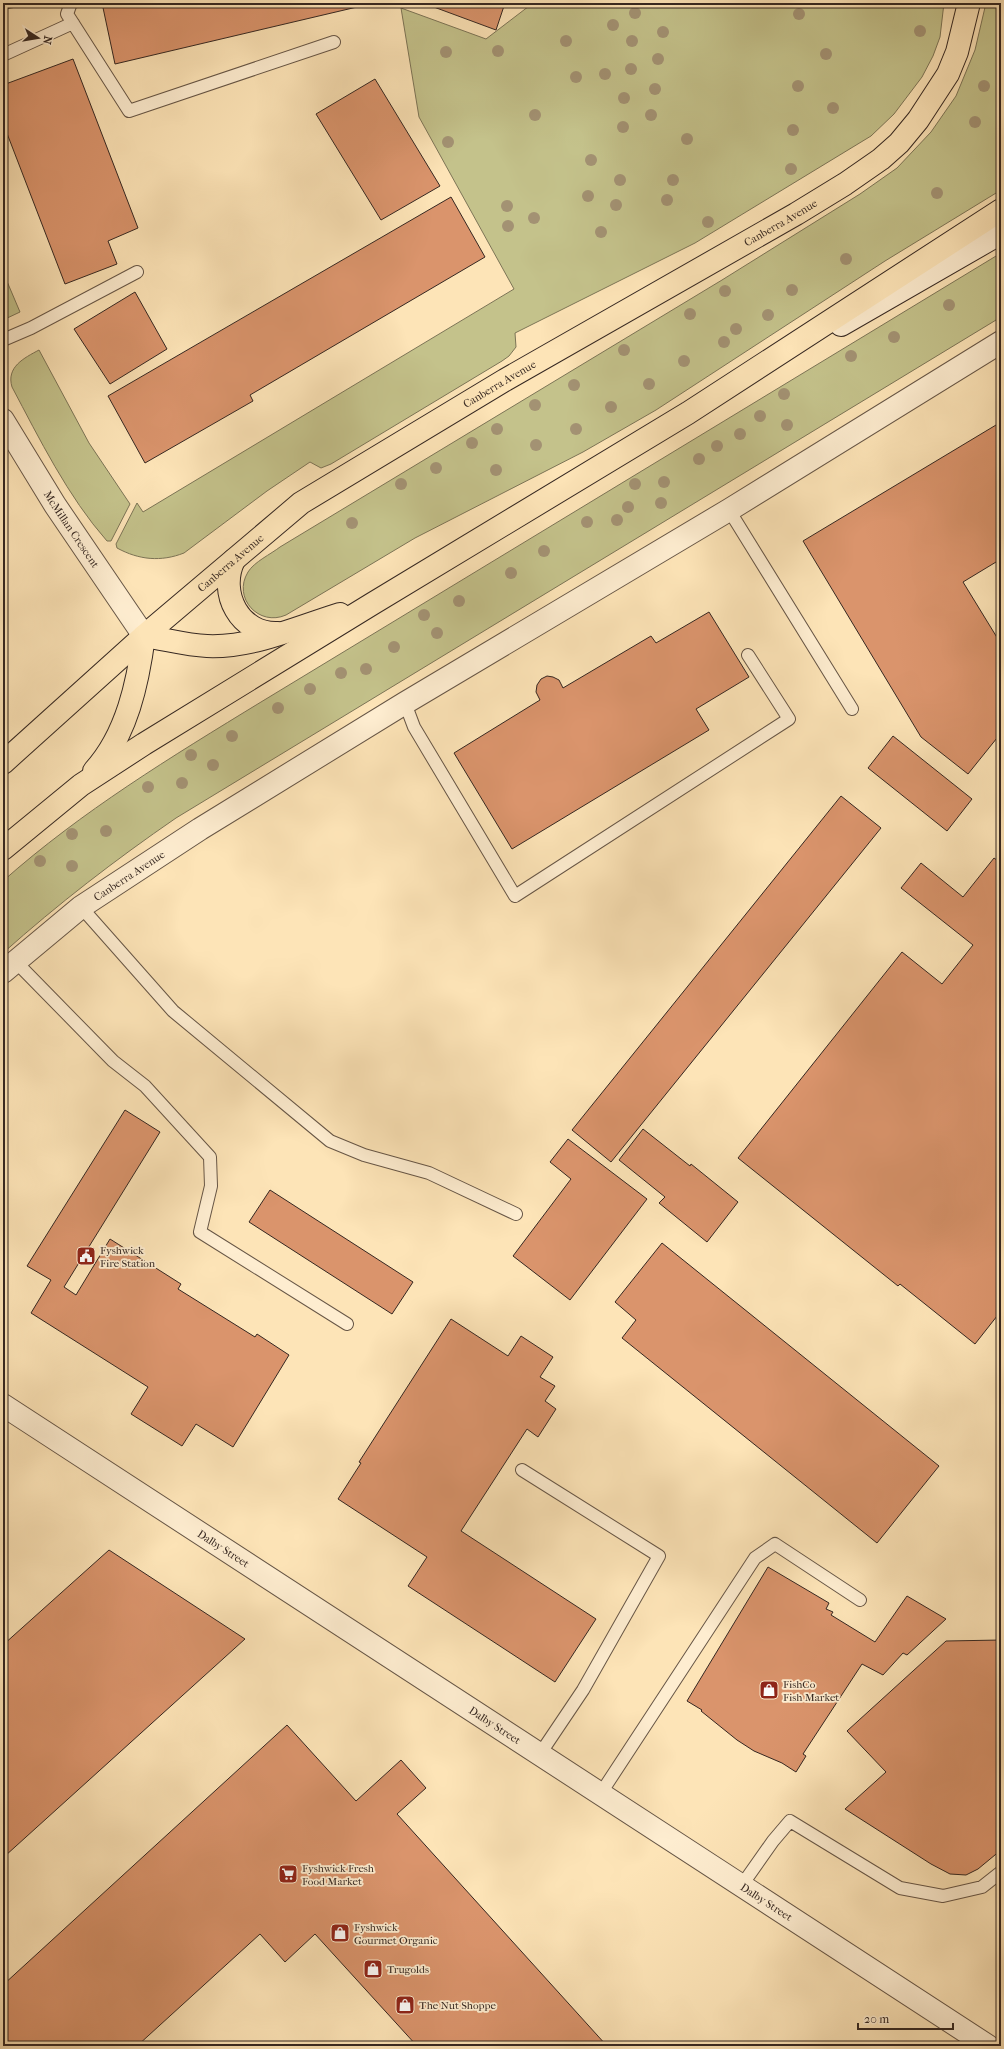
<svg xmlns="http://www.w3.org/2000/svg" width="1004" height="2049" viewBox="0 0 1004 2049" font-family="'IM FELL French Canon',serif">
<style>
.green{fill:#c4c28b;stroke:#7c7456}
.building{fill:#da946c;stroke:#352721}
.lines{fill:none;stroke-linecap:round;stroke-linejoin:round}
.service-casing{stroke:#675646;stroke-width:14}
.minor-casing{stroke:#675646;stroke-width:24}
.tertiary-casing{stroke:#675646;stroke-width:24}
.secondary-casing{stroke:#352721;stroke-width:24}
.trunk-casing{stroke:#352721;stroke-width:24}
.service{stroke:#feedd0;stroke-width:12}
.minor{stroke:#feedd0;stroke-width:22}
.tertiary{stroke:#feedd0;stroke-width:22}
.secondary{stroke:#feedd0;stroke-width:22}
.trunk{stroke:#fde4b7;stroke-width:22}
.tree{fill:#a39273}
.labels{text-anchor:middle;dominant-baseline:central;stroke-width:3.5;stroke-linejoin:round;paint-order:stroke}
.street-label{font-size:11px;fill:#352721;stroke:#feedd0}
.poi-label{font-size:11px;fill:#352721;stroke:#feedd0;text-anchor:start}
</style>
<rect width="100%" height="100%" fill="#fde4b7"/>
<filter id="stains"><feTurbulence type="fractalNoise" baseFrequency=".005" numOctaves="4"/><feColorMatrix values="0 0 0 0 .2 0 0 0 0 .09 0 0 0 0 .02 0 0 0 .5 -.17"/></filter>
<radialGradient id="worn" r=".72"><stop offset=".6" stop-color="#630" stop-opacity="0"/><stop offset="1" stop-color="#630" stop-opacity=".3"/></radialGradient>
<path class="green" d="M 533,3 L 944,3 L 940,37 L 933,56 L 922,77 L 894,114 L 871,136 L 695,243 L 515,333 L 516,347 L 509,356 L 502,361 L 331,464 L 321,468 L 310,462 L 267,491 L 184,553 C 161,562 139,560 117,548 L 116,544 L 137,503 L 143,512 L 514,289 L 419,117 L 401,8 L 486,39 Z
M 986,3 L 1001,3 L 1001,190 L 885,261 L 656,410 L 583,452 L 415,538 L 286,615 C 259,627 232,598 248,572 C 254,562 271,554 280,547 L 722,280 L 860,194 L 897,168 L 931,132 L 956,96 L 975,50 Z
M 1001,253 L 1001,317 L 176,818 C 115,860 58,904 3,953 L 3,881 C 82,811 171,757 261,702 Z
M 3,272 L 20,312 L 3,320 Z
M 39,350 L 89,443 L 130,504 L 111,541 L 107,541 C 68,497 39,438 12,387 C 6,367 24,358 39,350 Z"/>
<path class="building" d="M 3,3 L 23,3 L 24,6 L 3,9 Z
M 102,3 L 374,3 L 115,64 Z
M 423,3 L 505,3 L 496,30 Z
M 73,59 L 138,228 L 108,241 L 117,264 L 65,284 L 3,123 L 3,85 Z
M 375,79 L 440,186 L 381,220 L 316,114 Z
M 451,197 L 485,257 L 250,395 L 253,401 L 145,463 L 108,396 Z
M 135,292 L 167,349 L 110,384 L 74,329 Z
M 1001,422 L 1001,559 L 963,582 L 1001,644 L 1001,733 L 968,774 L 921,737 L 803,541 Z
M 709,612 L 749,677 L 696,709 L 709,730 L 512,849 L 454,753 L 540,700 L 536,692 L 537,685 L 541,679 L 547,676 L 553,677 L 559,680 L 563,688 L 651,636 L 656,643 Z
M 893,736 L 972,799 L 947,831 L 868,768 Z
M 841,796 L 881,828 L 611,1162 L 572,1130 Z
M 994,858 L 1001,863 L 1001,1311 L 975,1344 L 900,1284 L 898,1286 L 738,1158 L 902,952 L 942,984 L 973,945 L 901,888 L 921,863 L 963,897 Z
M 125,1110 L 160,1132 L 64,1287 L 76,1295 L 110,1239 L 181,1284 L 178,1289 L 255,1337 L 257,1334 L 289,1355 L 233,1447 L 196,1424 L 182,1446 L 131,1414 L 148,1387 L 31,1313 L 51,1280 L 27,1266 Z
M 643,1129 L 690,1166 L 691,1164 L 738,1202 L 707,1242 L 659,1203 L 665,1197 L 619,1160 Z
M 568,1139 L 647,1199 L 570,1300 L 513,1256 L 571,1179 L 550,1162 Z
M 270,1190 L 413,1282 L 392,1314 L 249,1222 Z
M 662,1243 L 939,1466 L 877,1543 L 622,1338 L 636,1320 L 615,1302 Z
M 451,1319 L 508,1356 L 521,1336 L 553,1357 L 540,1377 L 555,1386 L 545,1401 L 556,1409 L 538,1437 L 527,1429 L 461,1531 L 596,1619 L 555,1682 L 408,1586 L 427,1557 L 338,1499 L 361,1463 L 359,1462 Z
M 109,1550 L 245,1639 L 5,1856 L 3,1854 L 3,1645 Z
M 768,1567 L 829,1603 L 826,1609 L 833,1612 L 831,1615 L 875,1642 L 907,1596 L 946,1619 L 907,1655 L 903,1653 L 883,1675 L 862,1664 L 803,1754 L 806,1756 L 796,1772 L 782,1763 L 754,1751 L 737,1740 L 701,1711 L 702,1710 L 687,1701 Z
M 1001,1640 L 1001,1850 L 978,1869 L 966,1875 L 950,1874 L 931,1864 L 845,1809 L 886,1772 L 847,1731 L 946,1641 Z
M 287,1725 L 356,1801 L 401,1760 L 426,1788 L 397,1814 L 607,2046 L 417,2046 L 315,1934 L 285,1962 L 260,1934 L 137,2046 L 3,2046 L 3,1985 Z"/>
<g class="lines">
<defs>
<path id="service" d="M 71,3 L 67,14 L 129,111 L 334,42
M 3,55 L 73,23
M 3,340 L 31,328 L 137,272
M 729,510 L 852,709
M 405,703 L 414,727 L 515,896 L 789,719 L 748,655
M 81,907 L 173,1011 L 330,1141 L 364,1155 L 429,1173 L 516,1214
M 15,961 L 113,1061 L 145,1086 L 210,1157 L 211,1186 L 200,1232 L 347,1324
M 522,1470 L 659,1556 L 583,1690 L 540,1754
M 601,1793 L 755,1558 L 775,1544 L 860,1600
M 742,1885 L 773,1841 L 790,1821 L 900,1888 L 943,1896 L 982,1887 L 1001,1872"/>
<g id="minor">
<path id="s1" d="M 3,972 L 81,907 L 200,829 L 405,703 L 729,510 L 1001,342"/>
<path id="s2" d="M 3,1405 L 988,2046"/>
</g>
<g id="tertiary">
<path id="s3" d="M 3,420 L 55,505 L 144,636"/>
</g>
<path id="secondary" d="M 841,325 L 1001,233"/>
<g id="trunk">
<path d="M 234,560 C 218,593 240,635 278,633"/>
<path d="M 144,636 C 165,639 186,645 207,646 C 252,648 298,627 340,614"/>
<path id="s4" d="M 3,763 L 144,636 L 301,503 L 505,380 L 796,214 L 845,184 L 881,159 L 899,143 L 918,120 L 948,74 L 957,52 L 969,3"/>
<path d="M 94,771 C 127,735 138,682 144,636"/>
<path d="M 3,849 L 81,785 L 144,744 L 372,604 L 688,413 L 1001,210"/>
</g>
</defs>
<use href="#service" class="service-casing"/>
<use href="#minor" class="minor-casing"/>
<use href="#tertiary" class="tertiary-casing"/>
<use href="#secondary" class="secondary-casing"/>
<use href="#trunk" class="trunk-casing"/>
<use href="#service" class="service"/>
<use href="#minor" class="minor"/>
<use href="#tertiary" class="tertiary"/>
<use href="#secondary" class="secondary"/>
<use href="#trunk" class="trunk"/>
</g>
<g class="tree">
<circle cx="635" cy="13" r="6"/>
<circle cx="799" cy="14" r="6"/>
<circle cx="613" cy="25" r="6"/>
<circle cx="920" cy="31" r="6"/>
<circle cx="663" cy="32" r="6"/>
<circle cx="566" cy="41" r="6"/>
<circle cx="632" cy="41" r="6"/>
<circle cx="498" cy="51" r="6"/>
<circle cx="446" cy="52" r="6"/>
<circle cx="826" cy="54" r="6"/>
<circle cx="658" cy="59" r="6"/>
<circle cx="631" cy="69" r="6"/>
<circle cx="605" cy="74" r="6"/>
<circle cx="576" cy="77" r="6"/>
<circle cx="798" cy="86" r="6"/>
<circle cx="984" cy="86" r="6"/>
<circle cx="655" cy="89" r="6"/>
<circle cx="624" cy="98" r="6"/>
<circle cx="833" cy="108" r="6"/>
<circle cx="535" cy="115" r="6"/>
<circle cx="651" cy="115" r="6"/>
<circle cx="975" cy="122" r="6"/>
<circle cx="623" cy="127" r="6"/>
<circle cx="793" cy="130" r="6"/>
<circle cx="687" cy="139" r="6"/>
<circle cx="448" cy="142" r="6"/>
<circle cx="591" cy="160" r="6"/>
<circle cx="791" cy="169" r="6"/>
<circle cx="620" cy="180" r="6"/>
<circle cx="673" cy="180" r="6"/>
<circle cx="937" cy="193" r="6"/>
<circle cx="588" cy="196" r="6"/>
<circle cx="667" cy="200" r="6"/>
<circle cx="616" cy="205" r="6"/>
<circle cx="507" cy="206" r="6"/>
<circle cx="534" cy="218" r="6"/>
<circle cx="708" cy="222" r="6"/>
<circle cx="508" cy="226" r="6"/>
<circle cx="601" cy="232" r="6"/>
<circle cx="846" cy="259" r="6"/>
<circle cx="792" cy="290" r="6"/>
<circle cx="725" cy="291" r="6"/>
<circle cx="949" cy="305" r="6"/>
<circle cx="690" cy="314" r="6"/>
<circle cx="768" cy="315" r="6"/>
<circle cx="736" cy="329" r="6"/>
<circle cx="894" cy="337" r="6"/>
<circle cx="724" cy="342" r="6"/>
<circle cx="624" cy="350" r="6"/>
<circle cx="851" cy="356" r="6"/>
<circle cx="684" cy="361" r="6"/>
<circle cx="649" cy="384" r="6"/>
<circle cx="574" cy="385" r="6"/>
<circle cx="784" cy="394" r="6"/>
<circle cx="535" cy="405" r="6"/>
<circle cx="611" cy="407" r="6"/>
<circle cx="760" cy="416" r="6"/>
<circle cx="787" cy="425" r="6"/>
<circle cx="497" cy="429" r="6"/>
<circle cx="576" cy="429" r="6"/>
<circle cx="740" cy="434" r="6"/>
<circle cx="472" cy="443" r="6"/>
<circle cx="536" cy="445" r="6"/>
<circle cx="717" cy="446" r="6"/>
<circle cx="699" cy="459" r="6"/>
<circle cx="436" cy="468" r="6"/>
<circle cx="496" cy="470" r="6"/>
<circle cx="664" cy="482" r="6"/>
<circle cx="401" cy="484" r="6"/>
<circle cx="635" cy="484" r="6"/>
<circle cx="661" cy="503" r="6"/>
<circle cx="628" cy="507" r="6"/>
<circle cx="617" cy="520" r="6"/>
<circle cx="587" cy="522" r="6"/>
<circle cx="352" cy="523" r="6"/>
<circle cx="544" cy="551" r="6"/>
<circle cx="511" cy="573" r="6"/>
<circle cx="459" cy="601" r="6"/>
<circle cx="424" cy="615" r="6"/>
<circle cx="437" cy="633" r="6"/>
<circle cx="394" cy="647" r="6"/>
<circle cx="366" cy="669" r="6"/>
<circle cx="341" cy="673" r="6"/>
<circle cx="310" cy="689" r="6"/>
<circle cx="278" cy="708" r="6"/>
<circle cx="232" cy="736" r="6"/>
<circle cx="191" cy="755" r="6"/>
<circle cx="213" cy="765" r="6"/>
<circle cx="182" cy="783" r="6"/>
<circle cx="148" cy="787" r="6"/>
<circle cx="106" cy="831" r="6"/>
<circle cx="72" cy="834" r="6"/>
<circle cx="40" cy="861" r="6"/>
<circle cx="72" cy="866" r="6"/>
</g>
<defs>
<symbol id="civic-square" viewBox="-11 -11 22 22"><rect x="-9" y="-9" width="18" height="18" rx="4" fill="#8f2418" stroke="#feedd0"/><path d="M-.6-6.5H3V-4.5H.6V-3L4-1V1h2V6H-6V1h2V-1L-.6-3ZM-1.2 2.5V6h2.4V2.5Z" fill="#fff"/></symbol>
<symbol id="shop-square" viewBox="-11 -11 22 22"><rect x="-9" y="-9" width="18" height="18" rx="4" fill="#8f2418" stroke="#feedd0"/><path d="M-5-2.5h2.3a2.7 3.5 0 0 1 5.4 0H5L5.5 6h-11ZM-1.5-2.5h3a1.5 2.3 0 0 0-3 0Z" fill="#fff"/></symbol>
<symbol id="supermarket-square" viewBox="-11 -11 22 22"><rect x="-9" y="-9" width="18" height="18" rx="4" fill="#8f2418" stroke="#feedd0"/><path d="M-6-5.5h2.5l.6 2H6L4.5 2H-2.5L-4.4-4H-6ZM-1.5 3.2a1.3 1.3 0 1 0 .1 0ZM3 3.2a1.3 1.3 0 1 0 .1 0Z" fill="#fff"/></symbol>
</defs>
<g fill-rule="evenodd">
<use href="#civic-square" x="75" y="1245" width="22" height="22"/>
<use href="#shop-square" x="758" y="1679" width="22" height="22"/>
<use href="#supermarket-square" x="277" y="1863" width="22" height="22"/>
<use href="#shop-square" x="329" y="1922" width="22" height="22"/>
<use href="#shop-square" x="362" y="1958" width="22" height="22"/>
<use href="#shop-square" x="394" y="1994" width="22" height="22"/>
</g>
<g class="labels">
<g class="street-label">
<text stroke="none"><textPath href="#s4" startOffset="951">Canberra Avenue</textPath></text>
<text stroke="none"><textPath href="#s4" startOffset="627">Canberra Avenue</textPath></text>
<text stroke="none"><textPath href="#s3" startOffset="129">McMillan Crescent</textPath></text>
<text stroke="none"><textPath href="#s4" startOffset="303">Canberra Avenue</textPath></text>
<text stroke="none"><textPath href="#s1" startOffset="159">Canberra Avenue</textPath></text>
<text stroke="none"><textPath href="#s2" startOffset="263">Dalby Street</textPath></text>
<text stroke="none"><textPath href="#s2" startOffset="587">Dalby Street</textPath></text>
<text stroke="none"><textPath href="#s2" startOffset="911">Dalby Street</textPath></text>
</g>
<g class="poi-label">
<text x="100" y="1250">Fyshwick<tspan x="100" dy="13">Fire Station</tspan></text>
<text x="783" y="1684">FishCo<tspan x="783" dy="13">Fish Market</tspan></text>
<text x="302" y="1868">Fyshwick Fresh<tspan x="302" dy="13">Food Market</tspan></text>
<text x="354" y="1927">Fyshwick<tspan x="354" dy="13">Gourmet Organic</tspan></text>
<text x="387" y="1969">Trugolds</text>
<text x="419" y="2005">The Nut Shoppe</text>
</g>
</g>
<rect width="1004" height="2049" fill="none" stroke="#fde4b7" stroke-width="16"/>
<rect x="4" y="4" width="996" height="2041" fill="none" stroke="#352721" stroke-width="2"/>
<rect x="8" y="8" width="988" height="2033" fill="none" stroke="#352721"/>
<g transform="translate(38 38) rotate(102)" stroke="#feedd0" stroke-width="3" paint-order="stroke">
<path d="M0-3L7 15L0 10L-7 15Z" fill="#352721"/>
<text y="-6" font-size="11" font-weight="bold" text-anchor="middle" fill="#352721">N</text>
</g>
<path d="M858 2023v6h95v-6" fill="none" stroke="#352721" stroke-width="2"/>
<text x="864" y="2023" font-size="12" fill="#352721" stroke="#feedd0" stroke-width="3" paint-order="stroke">20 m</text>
<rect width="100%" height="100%" filter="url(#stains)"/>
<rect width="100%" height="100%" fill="url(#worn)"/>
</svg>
